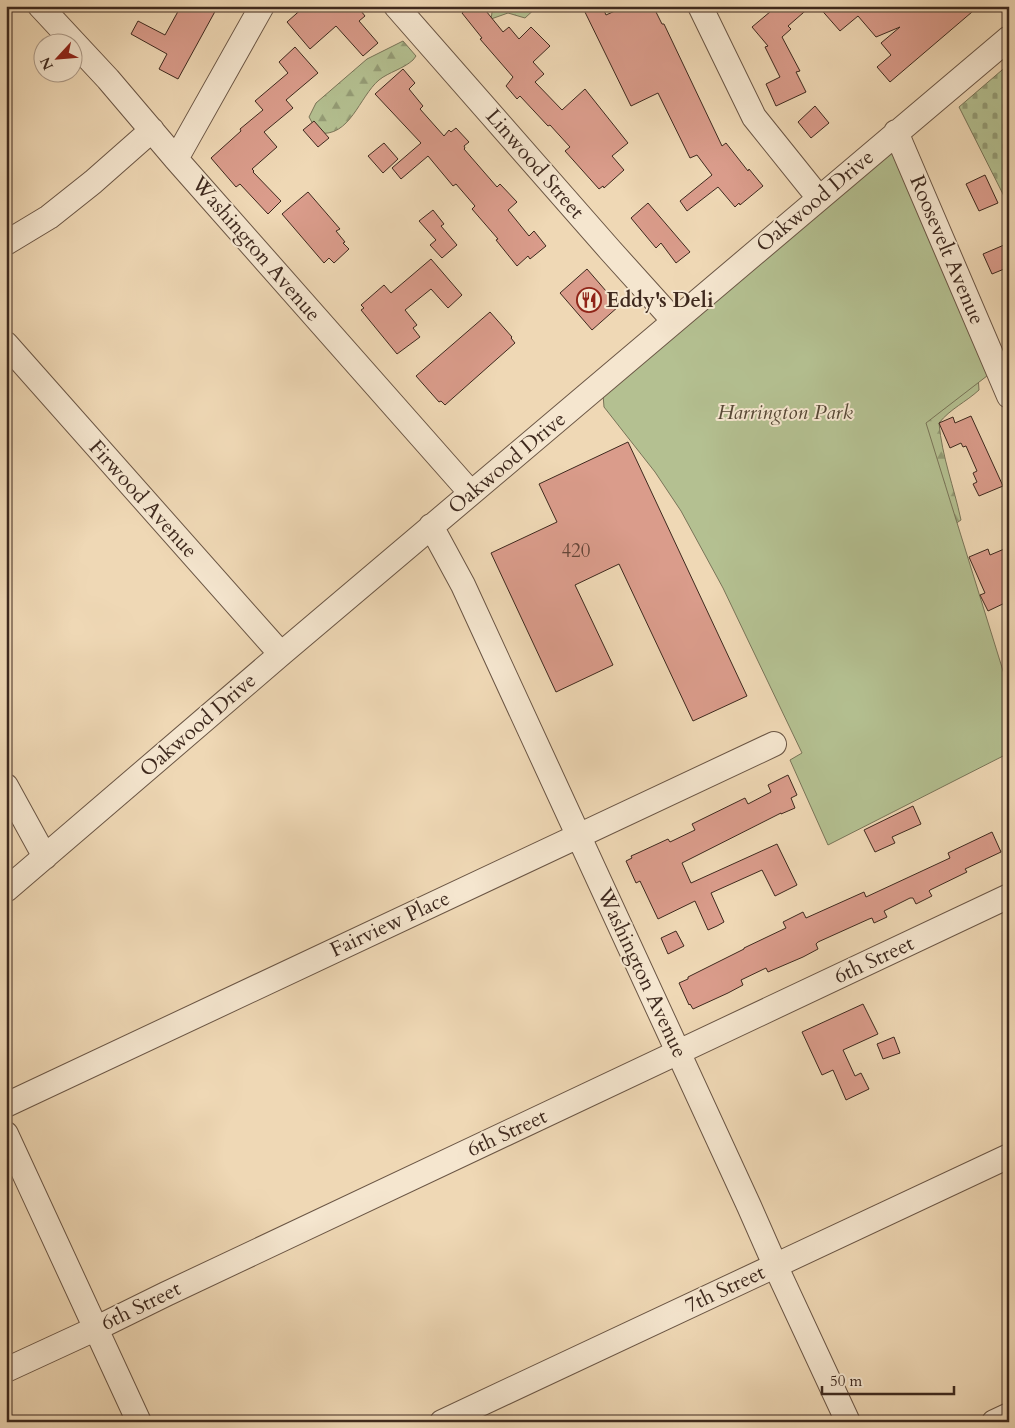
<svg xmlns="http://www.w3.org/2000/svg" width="1015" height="1428" viewBox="0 0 1015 1428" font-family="Cardo,serif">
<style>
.forest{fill:url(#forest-firs);stroke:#797458}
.cemetery{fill:url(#cemetery-stones);stroke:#797458}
.park{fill:#b4c091;stroke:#797458}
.building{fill:#da9c8b;stroke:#3e291e}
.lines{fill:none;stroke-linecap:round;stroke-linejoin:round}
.minor-casing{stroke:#6a5544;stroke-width:26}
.minor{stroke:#f5e6cf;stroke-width:24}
.labels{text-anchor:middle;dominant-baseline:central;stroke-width:4;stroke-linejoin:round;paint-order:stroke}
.number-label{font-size:19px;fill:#654639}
.street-label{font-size:21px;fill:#3e291e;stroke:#f5e6cf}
.poi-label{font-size:21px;font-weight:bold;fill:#3e291e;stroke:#f5e6cf;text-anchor:start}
.park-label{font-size:21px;font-style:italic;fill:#564735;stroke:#f5e6cf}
</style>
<defs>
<pattern id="forest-firs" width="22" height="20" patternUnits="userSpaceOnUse" patternTransform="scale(1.25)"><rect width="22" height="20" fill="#b4c091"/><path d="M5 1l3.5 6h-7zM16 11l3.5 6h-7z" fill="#949c76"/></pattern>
<pattern id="cemetery-stones" width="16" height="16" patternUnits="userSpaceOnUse" patternTransform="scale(1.25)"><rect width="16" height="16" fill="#b4c091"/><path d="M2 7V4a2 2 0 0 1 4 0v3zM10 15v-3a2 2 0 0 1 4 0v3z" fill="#949c76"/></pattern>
</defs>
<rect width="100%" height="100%" fill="#efd8b5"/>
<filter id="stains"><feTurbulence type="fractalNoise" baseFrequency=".004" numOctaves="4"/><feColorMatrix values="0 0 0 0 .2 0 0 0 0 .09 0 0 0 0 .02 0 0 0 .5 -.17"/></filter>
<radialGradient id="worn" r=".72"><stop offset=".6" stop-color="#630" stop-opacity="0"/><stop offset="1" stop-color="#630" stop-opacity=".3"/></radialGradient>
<path class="forest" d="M 493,6 L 538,6 L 525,18 L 508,13 L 491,19 Z
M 403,41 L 416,56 L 413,60 C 403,69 389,72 379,80 C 359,97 350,138 318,133 L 309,117 L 316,103 L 367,59 Z
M 978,375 L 979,390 C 966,402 950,409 939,423 C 942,457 954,487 961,520 L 952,526 L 913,384 Z"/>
<path class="cemetery" d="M 1009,64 L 1009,206 L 959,107 Z"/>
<path class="park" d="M 896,132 L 996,369 L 926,423 L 1009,690 L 1009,753 L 828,845 L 790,760 L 802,753 L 723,588 L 681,511 L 655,472 L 604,407 L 602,382 Z"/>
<path class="building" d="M 181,6 L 218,6 L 178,79 L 159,69 L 167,54 L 131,34 L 138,21 L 165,35 Z
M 305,6 L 357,6 L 365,16 L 359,21 L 378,43 L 363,56 L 336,26 L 310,49 L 287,22 Z
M 470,6 L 482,6 L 503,32 L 509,27 L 519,39 L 531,27 L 550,46 L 533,62 L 544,74 L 535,82 L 562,110 L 585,89 L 628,143 L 612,156 L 624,170 L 604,188 L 603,186 L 599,189 L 565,151 L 570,147 L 550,125 L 548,126 L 520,96 L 517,99 L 506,86 L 513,77 L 480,39 L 482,38 L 462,13 Z
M 582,6 L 602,6 L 606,15 L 626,6 L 653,6 L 662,24 L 664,24 L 722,146 L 726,143 L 748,171 L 749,169 L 763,186 L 740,205 L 739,203 L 735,207 L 718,187 L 687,211 L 680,201 L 712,175 L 697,155 L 690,158 L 658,93 L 631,106 Z
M 777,6 L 811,6 L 788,26 L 791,29 L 782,37 L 800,71 L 796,72 L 806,92 L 776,106 L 766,84 L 780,77 L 765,47 L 768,46 L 752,27 Z
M 818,6 L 979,6 L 890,82 L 877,67 L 891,55 L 881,43 L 900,27 L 876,37 L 858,16 L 840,31 Z
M 295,47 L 318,73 L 286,100 L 293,108 L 264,132 L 277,147 L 252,169 L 254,171 L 253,172 L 281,201 L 268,214 L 240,184 L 236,187 L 211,158 L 241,131 L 240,129 L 263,110 L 255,101 L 288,73 L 279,62 Z
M 403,69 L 415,83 L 409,89 L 423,106 L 420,109 L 444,136 L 449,130 L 451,132 L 456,128 L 469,142 L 464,146 L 465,148 L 464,149 L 497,187 L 500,184 L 517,202 L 508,210 L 529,236 L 534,231 L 546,246 L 530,259 L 528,256 L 517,266 L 496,240 L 498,239 L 472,209 L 475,206 L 456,184 L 453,186 L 428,156 L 401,179 L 392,168 L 421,143 L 375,94 Z
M 815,106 L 829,123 L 811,138 L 798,122 Z
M 314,121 L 329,138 L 318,147 L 303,130 Z
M 384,143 L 398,159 L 383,173 L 368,156 Z
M 985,175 L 998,203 L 979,211 L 966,184 Z
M 308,192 L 340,229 L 336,231 L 345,242 L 343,243 L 349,249 L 334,263 L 329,258 L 324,263 L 282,214 Z
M 648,203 L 690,252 L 676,263 L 661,243 L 656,248 L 631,218 Z
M 433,210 L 444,224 L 441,226 L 457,245 L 442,258 L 430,245 L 436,240 L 419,221 Z
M 1004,245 L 1009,255 L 1009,267 L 992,274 L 983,254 Z
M 431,259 L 462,295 L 448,308 L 431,289 L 405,310 L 417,325 L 413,328 L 420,337 L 397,354 L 361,310 L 364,308 L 361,305 L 384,285 L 391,293 Z
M 587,269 L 619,306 L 592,330 L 560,293 Z
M 490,312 L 512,337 L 511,338 L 515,343 L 445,405 L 441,401 L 439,402 L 416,376 Z
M 971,416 L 1003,486 L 979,496 L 973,484 L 977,482 L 973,473 L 977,471 L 966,446 L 963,447 L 961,443 L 950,448 L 939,423 L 953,417 L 955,423 Z
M 628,442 L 747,696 L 693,721 L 619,564 L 575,585 L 613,665 L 556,692 L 491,553 L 557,522 L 539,484 Z
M 1009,547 L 1009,601 L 988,611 L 980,595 L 985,593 L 969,557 L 988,549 L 990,555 Z
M 788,775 L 797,795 L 791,798 L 795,808 L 781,814 L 781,813 L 682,863 L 691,883 L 777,844 L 797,885 L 775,896 L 762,870 L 711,893 L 724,922 L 717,926 L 708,930 L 695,901 L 658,919 L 640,881 L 636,883 L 626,861 L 632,858 L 631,856 L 640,852 L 668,839 L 670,842 L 695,830 L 692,824 L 745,798 L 748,804 L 771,792 L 768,785 Z
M 913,806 L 921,824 L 892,837 L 895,843 L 875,852 L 864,830 Z
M 992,832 L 1001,852 L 965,869 L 967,872 L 930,890 L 929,891 L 932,896 L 916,904 L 913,898 L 910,898 L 884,911 L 887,917 L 874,923 L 872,918 L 869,919 L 818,942 L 816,944 L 818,949 L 803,957 L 768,972 L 766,968 L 741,980 L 743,985 L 728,993 L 693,1009 L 690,1004 L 689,1005 L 679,983 L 688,979 L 688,977 L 744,949 L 744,948 L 786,928 L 783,922 L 803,912 L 806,918 L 864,892 L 866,897 L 950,858 L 948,853 Z
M 676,931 L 684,946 L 668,954 L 661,938 Z
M 863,1004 L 878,1034 L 843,1050 L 855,1076 L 861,1073 L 869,1089 L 846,1100 L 833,1070 L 822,1075 L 802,1032 Z
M 894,1037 L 900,1053 L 883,1059 L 877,1044 Z"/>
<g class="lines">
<defs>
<path id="minor" d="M 40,6 L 108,79 L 176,159 L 471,493
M 396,6 L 610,250 L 674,321
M 700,6 L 754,117 L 819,198
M 896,132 L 1009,396
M 176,159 L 262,6
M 6,243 L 49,217 L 93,182 L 152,130
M 6,344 L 281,654
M 431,526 L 463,585 L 749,1206 L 775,1265 L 848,1422
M 6,786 L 45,857
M 6,890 L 281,654 L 1009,38
M 6,1105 L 774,744
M 6,1134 L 139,1422
M 6,1370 L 97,1328 L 166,1294 L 1009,896
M 442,1422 L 1009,1156
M 994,1422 L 1009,1415"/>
</defs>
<use href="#minor" class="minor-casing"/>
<use href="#minor" class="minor"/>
</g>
<defs>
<symbol id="restaurant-ring" viewBox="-11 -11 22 22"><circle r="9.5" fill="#f5e6cf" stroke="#8f2418" stroke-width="1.5"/><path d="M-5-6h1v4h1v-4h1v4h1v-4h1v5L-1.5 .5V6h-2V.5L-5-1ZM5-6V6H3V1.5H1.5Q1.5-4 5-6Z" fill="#8f2418"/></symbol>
</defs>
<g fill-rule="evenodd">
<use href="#restaurant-ring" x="575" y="286" width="28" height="28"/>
</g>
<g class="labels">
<g class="number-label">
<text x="576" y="551">420</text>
</g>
<g class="street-label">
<text transform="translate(535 164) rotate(49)">Linwood Street</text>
<text transform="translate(815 201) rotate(-40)">Oakwood Drive</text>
<text transform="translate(256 249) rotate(49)">Washington Avenue</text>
<text transform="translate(947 250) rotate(67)">Roosevelt Avenue</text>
<text transform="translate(507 463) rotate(-40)">Oakwood Drive</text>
<text transform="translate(143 499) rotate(48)">Firwood Avenue</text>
<text transform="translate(198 725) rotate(-41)">Oakwood Drive</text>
<text transform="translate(390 924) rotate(-25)">Fairview Place</text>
<text transform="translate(874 960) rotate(-25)">6th Street</text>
<text transform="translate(642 973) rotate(65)">Washington Avenue</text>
<text transform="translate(507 1133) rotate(-25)">6th Street</text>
<text transform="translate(725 1289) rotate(-25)">7th Street</text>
<text transform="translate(141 1306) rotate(-26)">6th Street</text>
</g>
<g class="poi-label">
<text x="606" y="300">Eddy's Deli</text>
</g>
<g class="park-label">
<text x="785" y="412">Harrington Park</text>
</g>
</g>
<rect width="1015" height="1428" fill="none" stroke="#efd8b5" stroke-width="25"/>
<rect x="8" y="8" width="1000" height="1413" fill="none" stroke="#3e291e" stroke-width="2.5"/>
<rect x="12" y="12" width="990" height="1403" fill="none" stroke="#3e291e"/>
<g transform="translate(58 58) rotate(244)"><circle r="24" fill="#f5e6cf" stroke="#ac9a88"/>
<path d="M0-4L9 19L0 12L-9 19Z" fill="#8f2418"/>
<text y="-8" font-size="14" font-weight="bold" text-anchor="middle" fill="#3e291e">N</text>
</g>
<path d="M822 1386v8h132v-8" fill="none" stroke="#3e291e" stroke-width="2.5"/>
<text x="830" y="1386" font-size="15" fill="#3e291e" stroke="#f5e6cf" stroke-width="4" paint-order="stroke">50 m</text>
<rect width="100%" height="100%" filter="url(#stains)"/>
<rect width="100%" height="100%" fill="url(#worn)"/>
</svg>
